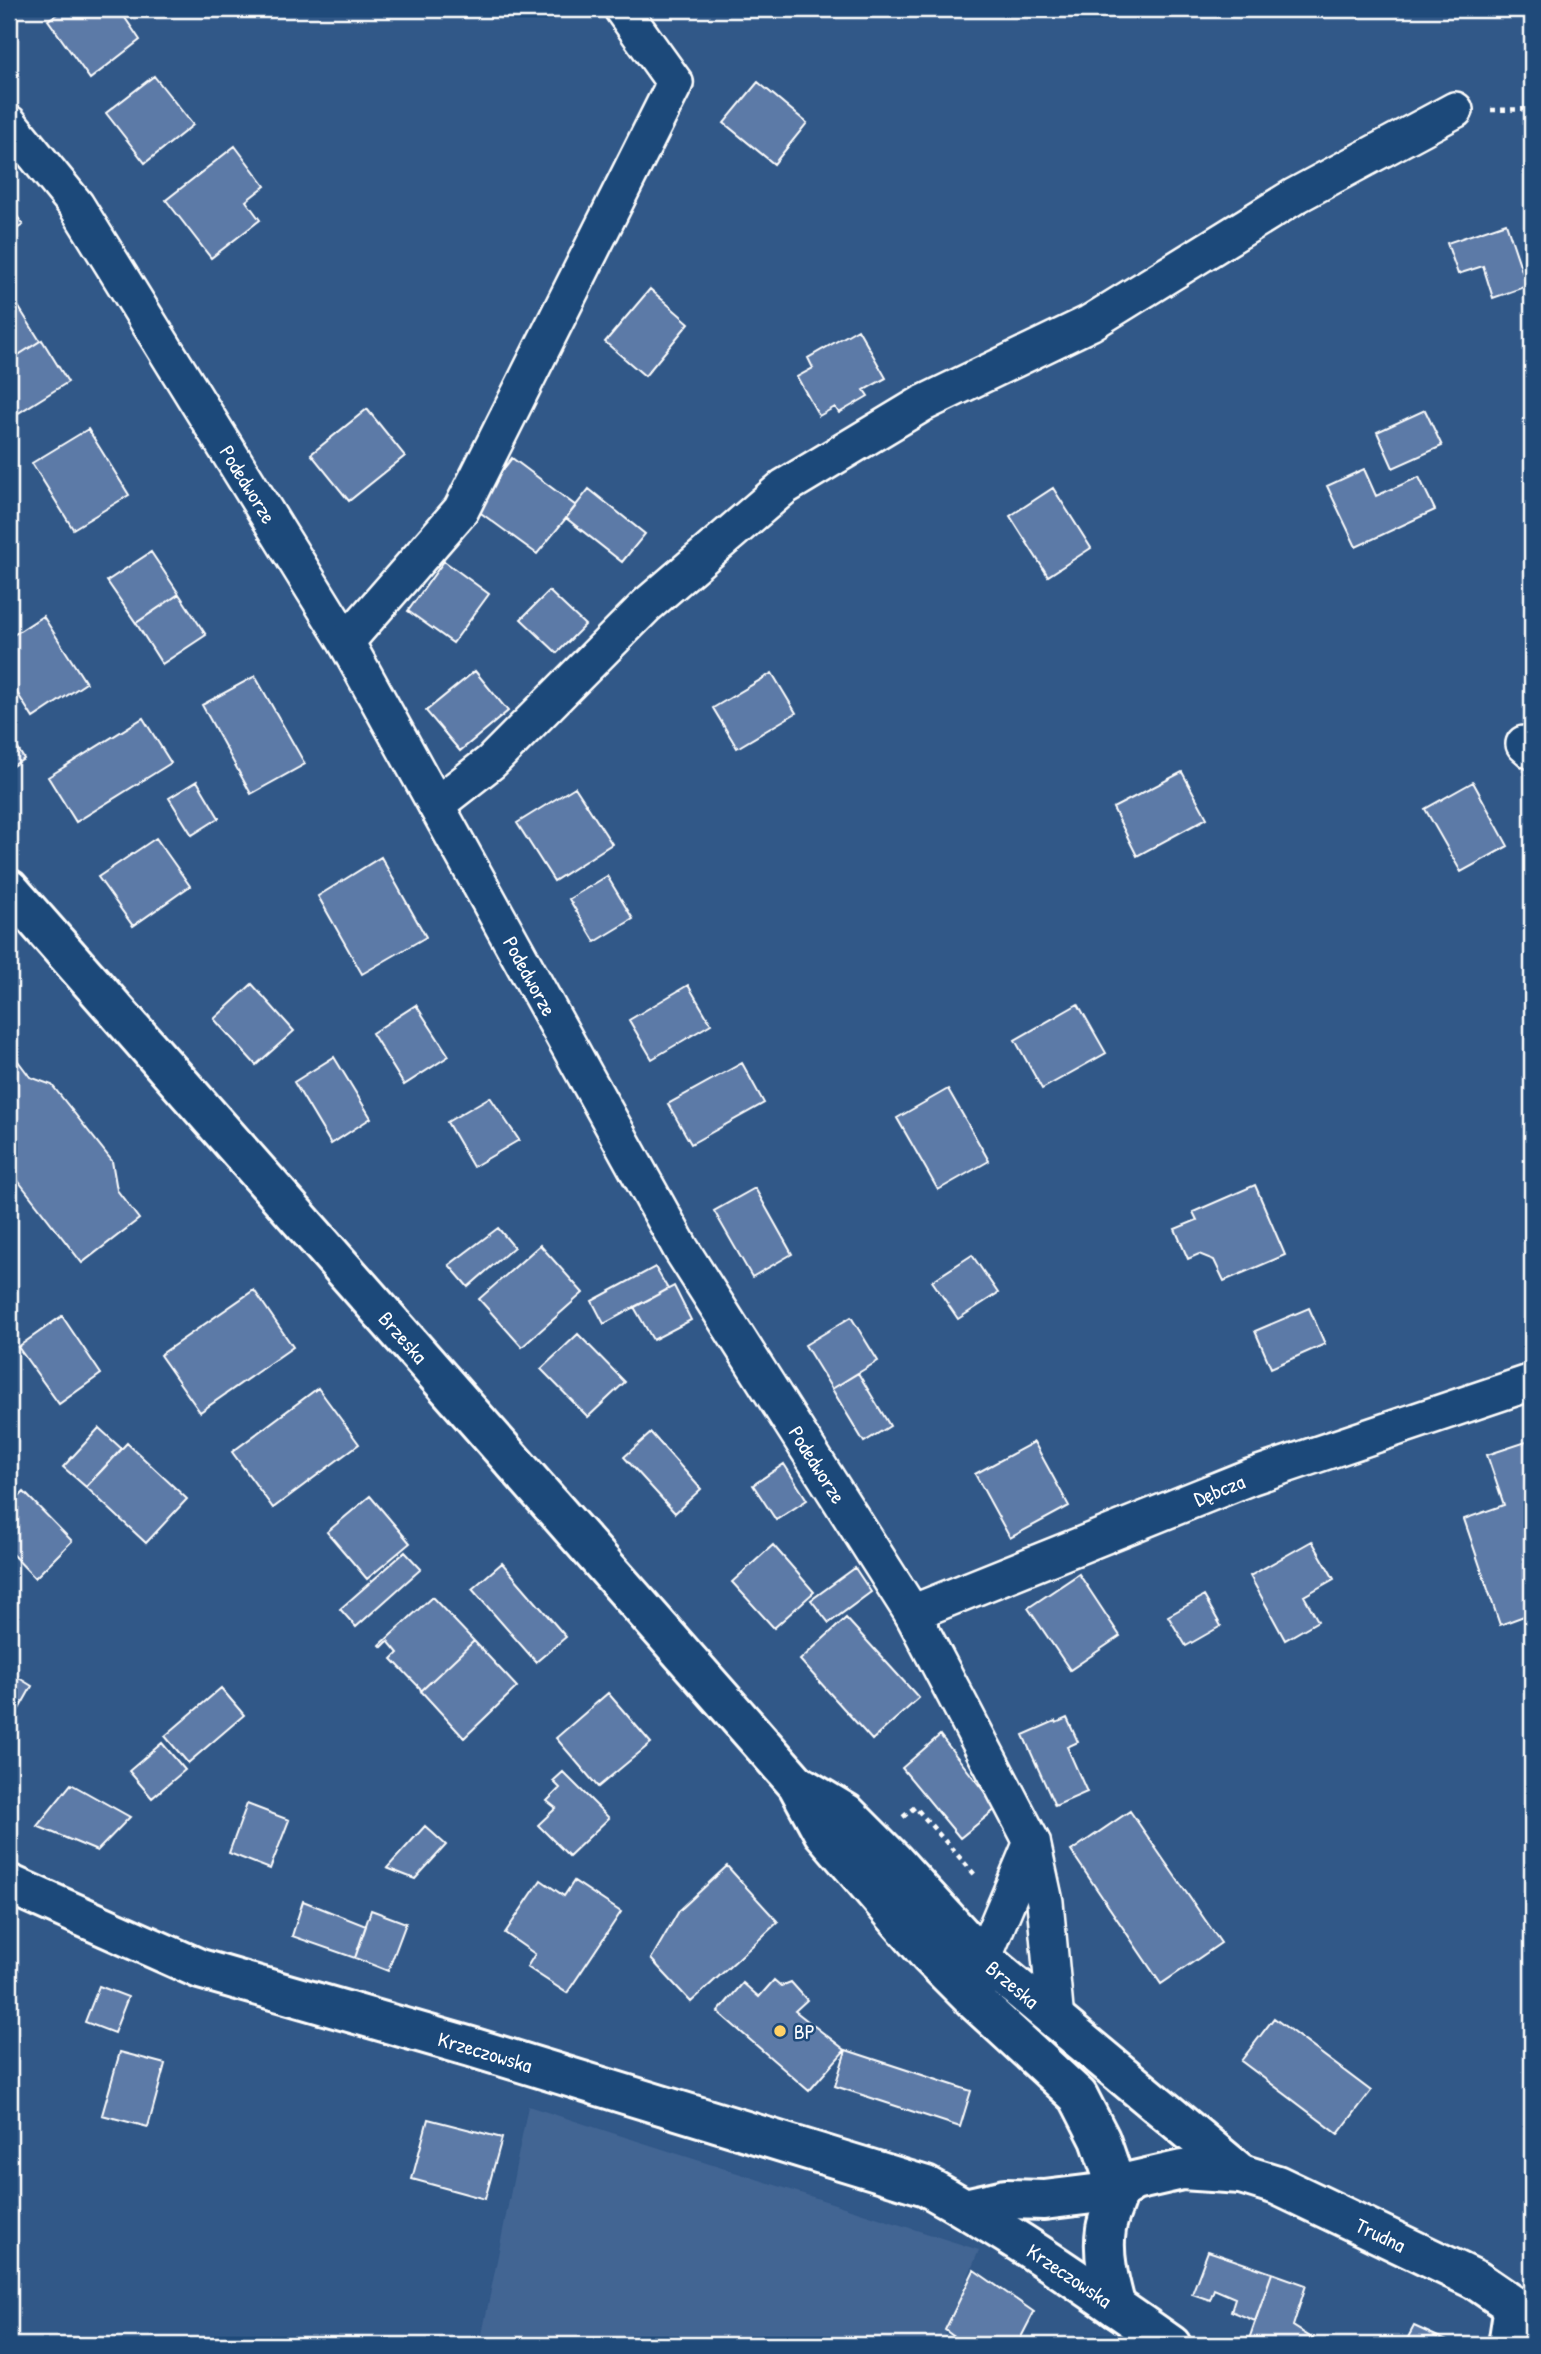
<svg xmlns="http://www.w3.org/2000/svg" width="1541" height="2354" viewBox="0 0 1541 2354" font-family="'Patrick Hand',sans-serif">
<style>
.built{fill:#426593}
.building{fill:#5c7aa7;stroke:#fff;stroke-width:2}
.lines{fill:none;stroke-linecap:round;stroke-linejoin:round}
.minor-casing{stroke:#fff;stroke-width:40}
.secondary-casing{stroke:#fff;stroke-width:44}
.path{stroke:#fff;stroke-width:4.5;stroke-dasharray:5 5;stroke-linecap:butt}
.minor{stroke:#1f4a7a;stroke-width:35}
.secondary{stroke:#1f4a7a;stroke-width:38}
.poi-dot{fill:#ffd166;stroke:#1f4a7a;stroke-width:2.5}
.labels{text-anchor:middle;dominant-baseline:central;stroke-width:5;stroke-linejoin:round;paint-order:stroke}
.street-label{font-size:21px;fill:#fff;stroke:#1f4a7a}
.poi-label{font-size:21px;fill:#fff;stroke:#1f4a7a;text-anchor:start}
</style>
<rect width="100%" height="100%" fill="#315888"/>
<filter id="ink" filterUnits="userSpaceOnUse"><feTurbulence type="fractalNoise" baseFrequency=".0143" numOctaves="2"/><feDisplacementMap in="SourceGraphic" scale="14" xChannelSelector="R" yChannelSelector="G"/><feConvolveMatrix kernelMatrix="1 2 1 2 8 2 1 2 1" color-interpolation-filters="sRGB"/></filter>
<g filter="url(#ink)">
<path class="built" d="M 528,2106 L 979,2250 L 940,2345 L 480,2345 Z"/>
<path class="building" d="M 65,9 L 119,9 L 140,40 L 90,79 L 48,20 Z
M 154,76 L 193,125 L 145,163 L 106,113 Z
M 758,82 L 807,123 L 774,164 L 724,123 Z
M 235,146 L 265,186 L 246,201 L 260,220 L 211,258 L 166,200 Z
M 9,204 L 23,225 L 9,234 Z
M 1506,223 L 1527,286 L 1493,298 L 1483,266 L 1458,274 L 1447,243 Z
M 650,289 L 689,323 L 645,376 L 605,342 Z
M 13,298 L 40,341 L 9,361 L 9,301 Z
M 858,329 L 886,378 L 864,390 L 868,396 L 839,413 L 835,407 L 819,416 L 797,377 L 813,368 L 808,358 Z
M 42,340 L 68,382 L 12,417 L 9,412 L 9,361 Z
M 367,409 L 405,456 L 349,501 L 311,454 Z
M 1425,410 L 1442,446 L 1393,468 L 1377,432 Z
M 88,429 L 129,495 L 73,529 L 32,463 Z
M 512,458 L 576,506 L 537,554 L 474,508 Z
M 1364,469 L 1376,496 L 1419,477 L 1435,510 L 1356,547 L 1327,486 Z
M 1053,488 L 1091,548 L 1048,576 L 1010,516 Z
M 589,489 L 645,534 L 622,562 L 566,518 Z
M 151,552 L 179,594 L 136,623 L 107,581 Z
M 444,561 L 489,594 L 453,643 L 408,611 Z
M 549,591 L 585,625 L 557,653 L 521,619 Z
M 179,594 L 206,635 L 162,664 L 136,623 Z
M 43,616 L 86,683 L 33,718 L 9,680 L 9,638 Z
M 475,671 L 508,711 L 460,751 L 426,711 Z
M 772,673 L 796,713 L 737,748 L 713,708 Z
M 255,676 L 305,764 L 251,794 L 202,705 Z
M 143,718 L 171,763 L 76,822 L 48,777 Z
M 9,734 L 24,759 L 9,768 Z
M 1182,772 L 1207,818 L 1137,856 L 1113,808 Z
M 197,781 L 219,818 L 192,835 L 169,798 Z
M 1473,782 L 1508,846 L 1461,872 L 1425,809 Z
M 575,787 L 612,844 L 554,881 L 517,823 Z
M 156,838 L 190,886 L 133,926 L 98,877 Z
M 381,857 L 426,937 L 362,974 L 318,896 Z
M 607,876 L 633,919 L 595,942 L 569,899 Z
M 252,984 L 294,1031 L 256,1065 L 214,1019 Z
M 688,985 L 711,1024 L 652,1059 L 629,1020 Z
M 1078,1004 L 1106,1053 L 1042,1089 L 1015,1040 Z
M 416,1005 L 449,1056 L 404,1085 L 372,1033 Z
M 9,1049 L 30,1077 L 52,1085 L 112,1161 L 117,1190 L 139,1219 L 82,1263 L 9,1169 Z
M 334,1057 L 371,1118 L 331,1144 L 294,1082 Z
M 742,1063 L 764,1103 L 691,1144 L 668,1104 Z
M 948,1089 L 989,1161 L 938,1190 L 897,1118 Z
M 490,1097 L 519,1140 L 473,1167 L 447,1122 Z
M 1255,1185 L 1285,1255 L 1224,1281 L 1214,1260 L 1199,1254 L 1188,1259 L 1175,1229 L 1197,1220 L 1193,1212 Z
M 755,1188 L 792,1254 L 752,1277 L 714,1211 Z
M 498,1228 L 514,1247 L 468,1287 L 449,1265 Z
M 540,1245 L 583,1293 L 522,1347 L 479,1299 Z
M 972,1255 L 998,1293 L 958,1319 L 932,1281 Z
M 655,1267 L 668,1289 L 604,1324 L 592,1301 Z
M 674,1286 L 691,1320 L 653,1340 L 634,1307 Z
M 254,1290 L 293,1347 L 200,1412 L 160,1355 Z
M 1309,1308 L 1325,1344 L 1271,1368 L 1255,1331 Z
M 62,1316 L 101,1374 L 59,1404 L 18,1347 Z
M 851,1317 L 878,1361 L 832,1389 L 805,1345 Z
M 578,1334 L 625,1382 L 588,1417 L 541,1369 Z
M 858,1373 L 890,1426 L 864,1442 L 832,1389 Z
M 318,1388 L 359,1444 L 273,1508 L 232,1452 Z
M 99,1428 L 122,1449 L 86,1487 L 63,1467 Z
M 651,1433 L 701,1489 L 675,1513 L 624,1457 Z
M 1034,1442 L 1069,1506 L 1010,1538 L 975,1474 Z
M 1526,1442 L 1532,1446 L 1532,1613 L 1500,1625 L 1464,1519 L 1504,1505 L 1487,1455 Z
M 127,1443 L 187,1499 L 146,1543 L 86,1487 Z
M 784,1464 L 807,1500 L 776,1520 L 753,1485 Z
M 24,1492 L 72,1541 L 35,1578 L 9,1551 L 9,1507 Z
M 370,1496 L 410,1543 L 367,1579 L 327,1532 Z
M 1312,1541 L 1334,1579 L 1304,1596 L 1318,1621 L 1285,1640 L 1250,1576 Z
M 773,1545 L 814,1592 L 774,1628 L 732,1582 Z
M 405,1552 L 421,1569 L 356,1627 L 340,1609 Z
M 502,1563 L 566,1637 L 536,1662 L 472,1589 Z
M 855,1568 L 871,1592 L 829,1623 L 811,1600 Z
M 1079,1574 L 1120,1636 L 1070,1670 L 1028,1608 Z
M 1204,1596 L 1221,1626 L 1186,1646 L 1168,1616 Z
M 432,1597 L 474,1641 L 421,1691 L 420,1688 L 392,1659 L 398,1653 L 388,1641 L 382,1647 L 380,1645 Z
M 846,1618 L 919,1698 L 872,1740 L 800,1660 Z
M 474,1641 L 517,1687 L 464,1738 L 421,1691 Z
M 9,1672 L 32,1686 L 9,1727 Z
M 221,1688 L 244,1715 L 188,1763 L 165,1736 Z
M 608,1693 L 651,1743 L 598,1787 L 556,1738 Z
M 1067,1718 L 1078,1742 L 1067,1747 L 1087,1792 L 1055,1806 L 1023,1735 L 1055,1721 L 1056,1723 Z
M 940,1735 L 997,1808 L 960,1838 L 902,1768 Z
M 162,1743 L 185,1770 L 152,1798 L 129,1771 Z
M 563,1772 L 609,1818 L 569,1856 L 538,1825 L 556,1808 L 547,1801 L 560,1788 L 553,1781 Z
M 71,1784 L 130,1817 L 97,1851 L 37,1826 Z
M 247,1804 L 289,1820 L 270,1869 L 229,1853 Z
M 1130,1811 L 1221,1943 L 1161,1984 L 1071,1851 Z
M 425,1826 L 446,1845 L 415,1879 L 387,1868 Z
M 727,1866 L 778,1922 L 691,2002 L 651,1959 L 679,1911 Z
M 541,1880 L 564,1896 L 574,1881 L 621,1912 L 567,1993 L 527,1967 L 535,1954 L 505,1933 Z
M 303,1901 L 366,1926 L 355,1958 L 292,1936 Z
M 371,1910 L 406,1923 L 388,1971 L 355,1958 Z
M 774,1980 L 781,1986 L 791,1982 L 807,2000 L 795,2011 L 845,2050 L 809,2091 L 718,2012 L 743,1983 L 759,1997 Z
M 99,1986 L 128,1997 L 114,2033 L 85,2022 Z
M 1274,2018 L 1371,2091 L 1338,2134 L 1241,2061 Z
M 846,2050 L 971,2091 L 960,2127 L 835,2086 Z
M 120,2052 L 165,2064 L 148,2127 L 102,2115 Z
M 428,2119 L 502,2138 L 485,2199 L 412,2179 Z
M 1208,2251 L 1272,2273 L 1255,2321 L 1231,2311 L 1235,2298 L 1214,2289 L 1210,2300 L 1192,2294 Z
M 974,2270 L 1034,2312 L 1017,2345 L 965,2345 L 945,2330 Z
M 1272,2273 L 1306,2285 L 1293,2326 L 1318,2342 L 1317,2345 L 1247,2345 Z
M 1414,2326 L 1447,2341 L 1444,2345 L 1404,2345 Z"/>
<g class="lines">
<defs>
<g id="minor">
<path id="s1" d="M 9,123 L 76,205 L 346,642 L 681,1249 L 912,1613 L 1032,1842 L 1045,1902 L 1056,2021"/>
<path d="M 346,642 L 461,510 L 675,83 L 622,9"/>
<path d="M 1524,744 L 1532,751"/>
<path d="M 436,805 L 491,762 L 647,605 L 784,487 L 922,404 L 1090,323 L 1295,196 L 1455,110"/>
<path id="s2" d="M 912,1613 L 1250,1477 L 1532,1382"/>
<path d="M 979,1986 L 983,1959 L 1032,1842"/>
</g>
<g id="secondary">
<path id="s3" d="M 9,889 L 797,1784 L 823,1832 L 929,1955 L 976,2002 L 1078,2096 L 1100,2139 L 1118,2191"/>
<path id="s4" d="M 799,1785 L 846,1813 L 894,1861 L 983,1959 L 1241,2174"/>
<path id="s5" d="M 9,1884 L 200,1969 L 471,2047 L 926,2186 C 1011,2233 1091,2289 1171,2345"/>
<path d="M 965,2208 L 1005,2199 L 1044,2200 L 1118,2191"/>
<path id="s6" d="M 1116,2307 C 1109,2282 1102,2255 1106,2229 C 1108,2216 1115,2203 1118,2191 L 1134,2181 L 1182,2170 L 1241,2174 L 1277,2185 L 1476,2280 L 1514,2306 L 1508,2345"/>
</g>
</defs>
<use href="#minor" class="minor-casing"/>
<use href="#secondary" class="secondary-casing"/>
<path class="path" d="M 1491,110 L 1532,109
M 903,1817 L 915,1807 L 977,1877"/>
<use href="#minor" class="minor"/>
<use href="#secondary" class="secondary"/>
</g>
</g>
<circle class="poi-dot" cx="780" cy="2031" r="7"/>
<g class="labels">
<g class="street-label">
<text stroke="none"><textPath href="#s1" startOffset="434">Podedworze</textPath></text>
<text stroke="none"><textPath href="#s1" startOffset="1001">Podedworze</textPath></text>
<text stroke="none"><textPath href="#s3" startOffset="597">Brzeska</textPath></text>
<text stroke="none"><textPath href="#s1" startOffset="1568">Podedworze</textPath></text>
<text stroke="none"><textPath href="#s2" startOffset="331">Dębcza</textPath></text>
<text stroke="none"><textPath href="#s4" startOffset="294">Brzeska</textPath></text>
<text stroke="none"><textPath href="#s5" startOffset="506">Krzeczowska</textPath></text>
<text stroke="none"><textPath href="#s6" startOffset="399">Trudna</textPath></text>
<text stroke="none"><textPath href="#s5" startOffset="1136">Krzeczowska</textPath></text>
</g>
<g class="poi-label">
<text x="794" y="2031">BP</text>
</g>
</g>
<rect width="1541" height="2354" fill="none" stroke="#1f4a7a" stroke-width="35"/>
<rect x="18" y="18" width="1506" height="2319" fill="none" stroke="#fff" stroke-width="2.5" filter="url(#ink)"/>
</svg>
